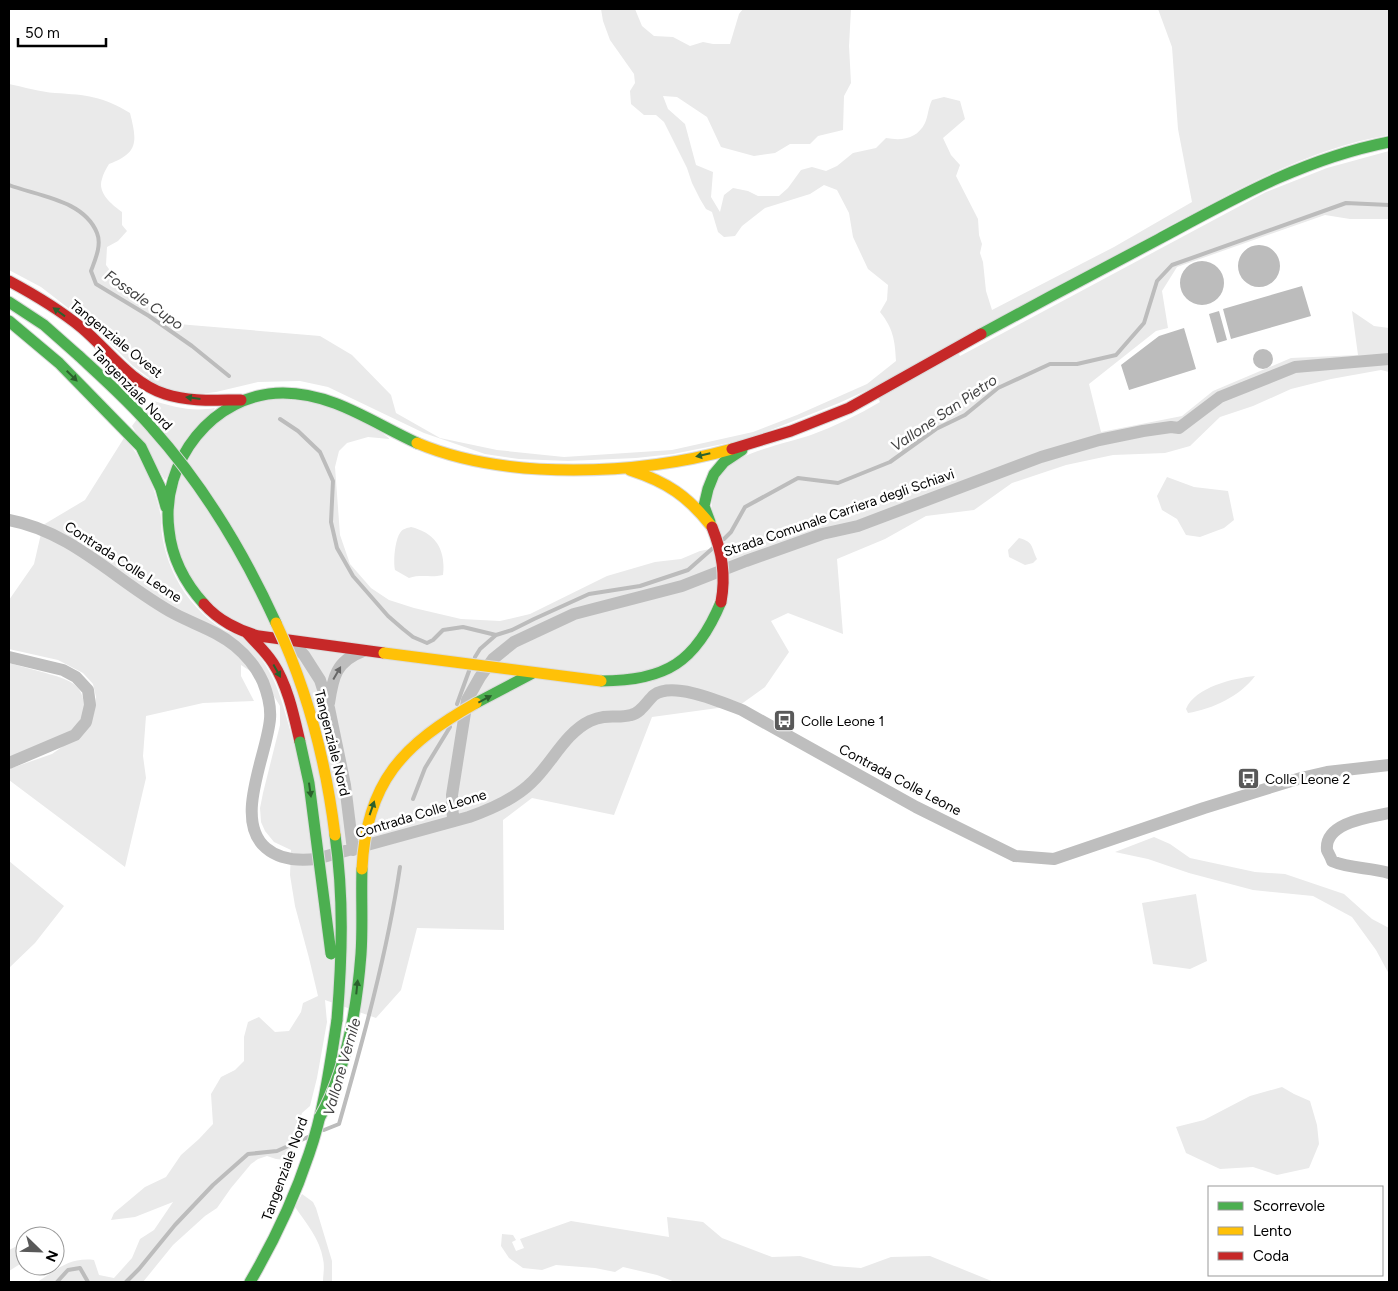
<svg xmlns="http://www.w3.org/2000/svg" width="1398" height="1291" viewBox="0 0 1398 1291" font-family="Figtree,sans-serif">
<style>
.green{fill:#eaeaea;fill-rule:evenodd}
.water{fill:#bcbcbc}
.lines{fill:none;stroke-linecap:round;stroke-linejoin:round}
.stream{stroke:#bcbcbc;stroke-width:4}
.fast-casing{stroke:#dbdbdb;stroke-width:13}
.slow-casing{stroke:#dbdbdb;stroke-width:13}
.jam-casing{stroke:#dbdbdb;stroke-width:13}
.street{stroke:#bebebe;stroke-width:12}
.fast{stroke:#4caf50;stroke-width:11}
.slow{stroke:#ffc107;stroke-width:11}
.jam{stroke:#c62828;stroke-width:11}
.fast-bridge-casing{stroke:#dbdbdb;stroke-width:13;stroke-linecap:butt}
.slow-bridge-casing{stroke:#dbdbdb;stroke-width:13;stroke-linecap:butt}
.jam-bridge-casing{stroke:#dbdbdb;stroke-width:13;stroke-linecap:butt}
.fast-bridge{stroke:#4caf50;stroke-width:11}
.slow-bridge{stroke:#ffc107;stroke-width:11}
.jam-bridge{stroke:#c62828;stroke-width:11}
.oneway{fill:#2a602c}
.oneway2{fill:#686868}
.labels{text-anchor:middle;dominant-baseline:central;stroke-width:5;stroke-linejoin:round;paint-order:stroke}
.street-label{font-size:14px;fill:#000;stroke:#fff}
.poi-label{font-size:14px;fill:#000;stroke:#fff;text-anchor:start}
.water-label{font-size:15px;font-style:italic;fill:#414141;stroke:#fff}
</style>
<rect width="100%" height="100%" fill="#fff"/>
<path class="green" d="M 601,9 L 635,9 L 642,26 L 654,36 L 673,37 L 690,46 L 703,42 L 713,44 L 730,44 L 739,14 L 743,9 L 851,9 L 849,46 L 851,83 L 844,96 L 843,130 L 818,136 L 810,144 L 790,144 L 775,153 L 754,156 L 721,147 L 707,117 L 677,97 L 663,96 L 668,109 L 685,124 L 696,165 L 713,172 L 711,197 L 720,212 L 724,195 L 733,188 L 748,191 L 758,196 L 779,196 L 788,188 L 801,170 L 812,167 L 826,171 L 837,166 L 853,153 L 876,148 L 886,138 C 902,141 917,139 925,123 C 928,117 928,108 932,100 L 944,97 L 960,101 L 965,119 L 943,138 L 951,155 L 960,165 L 956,176 L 978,219 L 979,235 L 982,244 L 980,253 L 983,262 L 986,291 L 992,310 L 1114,247 L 1192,202 L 1178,129 L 1172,47 L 1158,9 L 1389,9 L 1389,135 C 1306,149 1233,192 1160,231 C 1091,268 1022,306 953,343 L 960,356 L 1266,192 L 1327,168 L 1389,151 L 1389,219 L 1350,219 L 1325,215 L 1177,267 L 1162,291 L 1168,328 L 1156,331 L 1089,384 L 1101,432 L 1182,416 L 1213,391 L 1291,358 L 1358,355 L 1352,311 L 1374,326 L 1389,328 L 1389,372 L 1381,370 L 1331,379 L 1291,389 L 1253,406 L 1220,417 L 1190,446 L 1165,453 L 1113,455 L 1066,465 L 1012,483 L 974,510 L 926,516 L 885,539 L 837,559 L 843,634 L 788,613 L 771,621 L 789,652 L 765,687 L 740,705 L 652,717 L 614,815 L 532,798 L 503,820 L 504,930 L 417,928 L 401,990 L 376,1018 L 325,1000 L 327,1022 L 317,1078 L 310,1106 L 302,1113 L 287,1160 L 276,1159 L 267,1156 L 258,1159 L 251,1164 L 231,1188 L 217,1208 L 205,1216 L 173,1245 L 143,1282 L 37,1282 C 57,1270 69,1257 94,1260 L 99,1275 L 114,1278 L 132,1258 L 140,1239 L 154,1230 L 173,1202 L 135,1217 L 111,1220 L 114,1213 L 145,1187 L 166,1177 L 181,1155 L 199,1139 L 213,1124 L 211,1094 L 221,1077 L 235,1070 L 244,1061 L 244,1037 L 248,1022 L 259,1017 L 275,1032 L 289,1031 L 301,1012 L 303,1003 L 318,996 L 309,958 L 295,906 L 290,875 L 291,850 L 274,842 L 265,831 L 261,822 L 260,808 L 263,793 L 280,725 L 280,706 L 264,680 L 241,665 L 241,676 L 254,701 L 203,703 L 146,716 L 143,756 L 146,778 L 125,867 L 9,780 L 9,769 L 52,754 L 86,730 L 93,716 L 96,697 L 93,684 L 83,673 L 58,660 L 9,649 L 9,600 L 34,564 L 43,525 L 85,500 L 124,438 C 143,458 154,485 160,512 C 162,519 161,527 162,534 C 164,549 169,564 176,578 C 186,598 204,618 224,630 C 230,633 239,634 244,639 C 278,672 281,701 294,743 L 305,741 C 298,706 289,669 264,643 L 382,659 L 384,647 C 361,644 337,640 313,637 C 286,633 257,633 232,619 C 210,607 193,586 184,563 C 167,524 173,483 195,447 C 202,436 211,423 222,417 C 230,412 239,410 247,406 C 258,402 275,396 287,396 C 324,397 362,416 390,439 L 368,437 L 347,443 L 339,451 L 335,467 L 340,535 L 350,564 L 371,588 L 389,600 L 414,608 L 461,619 L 500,621 L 530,614 L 607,576 L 655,562 L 681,559 L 700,551 L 725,546 C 722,535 714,523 712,511 C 710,497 716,478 725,468 C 739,453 790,442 811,435 C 835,426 858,415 880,402 L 872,388 L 839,403 L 748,439 L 673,454 L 636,458 L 568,461 L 519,459 L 485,454 L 424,433 L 328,387 L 300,381 L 258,382 L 216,392 L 192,395 L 175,393 L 149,381 L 149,378 L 133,366 L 97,331 L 54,297 L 41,287 L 9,270 L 9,84 C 24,87 40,92 55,93 C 87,95 102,96 130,113 C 137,141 139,153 109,164 C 106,169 103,174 102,179 C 97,193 112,205 122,212 L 122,225 L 127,231 L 118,241 L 107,247 L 106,265 L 120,284 L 138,296 L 164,319 L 178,324 L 320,336 L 352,355 L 391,395 L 396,413 L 440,438 L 497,450 L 564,457 L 672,450 L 753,432 L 797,415 L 867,384 L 896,361 C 895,340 893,328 880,312 L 887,300 L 888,285 L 868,269 L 853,237 L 849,213 L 837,190 L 824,185 L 810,194 L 765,208 L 742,226 L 735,236 L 724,237 L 718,232 L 712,212 L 706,209 L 700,199 L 692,183 L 687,168 L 664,122 L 656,115 L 644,115 L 631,104 L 630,91 L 635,83 L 634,74 L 610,40 L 603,21 ZM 714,600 L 726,603 C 705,663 664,691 601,686 L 602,674 C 657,678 697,654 714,600 Z
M 151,400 C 174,407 191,412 215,408 L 165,480 L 132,426 Z
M 1167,477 L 1194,487 L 1228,491 L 1234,520 L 1224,528 L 1200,537 L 1186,535 L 1177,519 L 1162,510 L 1157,496 Z
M 411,527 C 436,533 446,550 443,575 C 431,578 421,574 409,578 L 395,570 C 393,562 395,540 400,533 C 402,529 407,528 411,527 Z
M 1019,538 C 1034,542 1031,547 1037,559 L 1033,563 L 1025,565 L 1009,557 L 1008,550 Z
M 9,663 C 20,666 31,669 42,672 C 62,678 83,681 84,705 C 85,714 79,723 73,729 C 56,743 29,749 9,757 Z
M 1255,676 C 1240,696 1213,709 1188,713 L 1186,709 C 1195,687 1234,678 1255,676 Z
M 1154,837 L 1170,844 L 1190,858 L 1255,872 L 1285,874 L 1344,894 L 1372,919 L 1389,928 L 1389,974 L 1376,950 L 1352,917 L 1313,896 L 1253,890 L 1189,873 L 1148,859 L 1115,852 Z
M 9,861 L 64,906 L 35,943 L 9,968 Z
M 1196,894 L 1207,961 L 1190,969 L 1153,964 L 1142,903 Z
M 1282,1087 L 1294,1094 L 1310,1101 L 1317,1125 L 1319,1144 L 1309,1168 L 1277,1175 L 1253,1167 L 1220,1169 L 1186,1153 L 1176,1127 L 1204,1120 L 1250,1096 Z
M 302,1194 L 313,1202 L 316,1208 L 332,1261 L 332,1282 L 323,1282 C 323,1274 325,1267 323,1259 C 320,1239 306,1223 295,1207 Z
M 667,1217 L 703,1222 L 722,1238 L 772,1257 L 800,1256 L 834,1266 L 861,1268 L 891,1257 L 930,1256 L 994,1282 L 675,1282 L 657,1275 L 623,1267 L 615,1272 L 595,1268 L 556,1265 L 542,1270 L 523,1268 L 509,1258 L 501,1246 L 502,1234 L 513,1235 L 516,1240 L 512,1242 L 516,1251 L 524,1248 L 520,1239 L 571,1221 L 669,1237 Z
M 25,1242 L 25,1261 L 9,1271 L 9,1250 Z"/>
<path class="water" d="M1238 266a21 21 0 1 1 42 0a21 21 0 1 1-42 0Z
M1180 283a22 22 0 1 1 44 0a22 22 0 1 1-44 0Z
M 1302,286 L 1311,316 L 1231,339 L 1223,309 Z
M 1219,311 L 1227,340 L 1217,343 L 1209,314 Z
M 1184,328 L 1196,369 L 1129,390 L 1121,365 L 1159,336 Z
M1253 359a10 10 0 1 1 20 0a10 10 0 1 1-20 0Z"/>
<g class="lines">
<path class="stream" d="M 9,185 C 38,196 84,200 97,233 C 102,245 95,260 91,271 L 96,284 L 149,316 L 192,346 L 229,376
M 280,419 L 298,431 L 320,452 L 333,481 L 331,522 L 337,548 L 353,576 L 388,616 L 403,629 L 413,637 L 427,643 L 433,640 L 443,630 L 463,627 L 496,635
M 724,539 L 731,532 L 745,507 L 798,478 L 838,483 L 890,462 L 936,429 L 965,415 L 998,388 L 1050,364 L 1077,364 L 1116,355 L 1144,323 L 1157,281 L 1172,265 L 1346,203 L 1389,205
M 475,657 L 480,649 L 496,635 L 512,630 L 534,619 L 589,594 L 640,586 L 688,570 L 713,548
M 457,704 L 469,671
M 413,799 L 425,768 L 450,727
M 324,1130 L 339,1124 C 363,1040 387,954 400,867
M 57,1282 L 68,1270 L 80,1268 L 88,1282
M 126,1282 L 139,1269 L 175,1225 L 213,1185 L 248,1154 L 277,1151 L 308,1137"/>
<defs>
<path id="fast" d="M 9,302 L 44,325 L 79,356
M 9,321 L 59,363 L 141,447 L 161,489 L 166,507
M 981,334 C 1040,302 1100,270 1159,239 C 1235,198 1303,159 1389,142
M 710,522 L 704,506 L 708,489 L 714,474 L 724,462 L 742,450
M 204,604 C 185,583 172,559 169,530 C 160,462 213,393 283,393 C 333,393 373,423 417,443
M 601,681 C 666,681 696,662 721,602
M 250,1282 C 274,1241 294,1199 309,1154 C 324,1111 330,1065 337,1020"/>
<path id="slow" d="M 417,443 C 507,481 639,475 732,449
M 630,470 C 667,482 688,496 712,527"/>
<path id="jam" d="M 9,281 C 35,295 60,310 82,328 C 109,351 131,383 165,394 C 190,402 216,400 241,400
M 732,449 L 791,431 L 849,408 L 981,334
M 204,604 C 218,620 239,631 259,636 L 384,653
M 247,633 C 256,643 266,652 273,663 C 288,686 294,716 300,742"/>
</defs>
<use href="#fast" class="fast-casing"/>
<use href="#slow" class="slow-casing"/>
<use href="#jam" class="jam-casing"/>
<path class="street" d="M 9,520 C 74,532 119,584 175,614 C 196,625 217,631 235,646 C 246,655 257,669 263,682 C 267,692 271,707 270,719 C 267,755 233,820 266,848 C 280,860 299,861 316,859 L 469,817 C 492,809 515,799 532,782 C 552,763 565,733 590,721 C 608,713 616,719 631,715 C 641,713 647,701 654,695 C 673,681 721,702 742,710 L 916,807 L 1015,856 L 1054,859 L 1204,808 L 1301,778 L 1327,772 L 1389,765
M 291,641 L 304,655 L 320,680 L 329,708 L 345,785 L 353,850
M 9,657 L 63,670 L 76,677 L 88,690 L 90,705 L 86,722 L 75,735 L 9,763
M 329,703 C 333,677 336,661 363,651
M 1389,813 C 1371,817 1324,822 1327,850 C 1328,853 1331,857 1332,861 C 1350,869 1370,867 1389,873
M 453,821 L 452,795 L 467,700 L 480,677 L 493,659 L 514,642 L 574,614 L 682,586 L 746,561 L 822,534 L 858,526 L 1041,457 L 1099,440 L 1143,431 L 1171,427 L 1179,428 L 1220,397 L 1295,367 L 1389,359"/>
<use href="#fast" class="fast"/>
<use href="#slow" class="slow"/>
<use href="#jam" class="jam"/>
<defs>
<path id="fast-bridge" d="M 79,356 C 104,379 130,402 152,428 C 204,486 244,553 276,623
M 476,703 L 533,673
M 300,742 L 309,783 L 331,954
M 335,835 C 344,897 342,958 337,1020
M 320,1117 C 346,1071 357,1007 361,954 C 363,925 361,897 362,869"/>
<path id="slow-bridge" d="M 276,623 C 307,689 326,762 335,835
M 384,653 L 601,681
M 362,869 C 366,782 403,744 476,703"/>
<path id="jam-bridge" d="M 712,527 C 722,552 726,575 721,602"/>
</defs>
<use href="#fast-bridge" class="fast-bridge-casing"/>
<use href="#slow-bridge" class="slow-bridge-casing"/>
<use href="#jam-bridge" class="jam-bridge-casing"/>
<use href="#fast-bridge" class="fast-bridge"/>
<use href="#slow-bridge" class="slow-bridge"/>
<use href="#jam-bridge" class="jam-bridge"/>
</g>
<defs><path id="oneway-solid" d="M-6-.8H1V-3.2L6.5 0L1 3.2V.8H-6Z" transform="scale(1.25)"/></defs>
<g class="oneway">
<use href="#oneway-solid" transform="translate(59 312) rotate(-144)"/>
<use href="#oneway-solid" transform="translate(72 376) rotate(45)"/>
<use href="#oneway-solid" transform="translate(193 398) rotate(-173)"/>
<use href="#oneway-solid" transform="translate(703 455) rotate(167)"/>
<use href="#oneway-solid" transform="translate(277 671) rotate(61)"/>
<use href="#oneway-solid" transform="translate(485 699) rotate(-28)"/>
<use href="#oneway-solid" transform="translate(310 790) rotate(82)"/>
<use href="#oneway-solid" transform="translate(372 808) rotate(-71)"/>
<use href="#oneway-solid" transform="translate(357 987) rotate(-84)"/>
</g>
<use class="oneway2" href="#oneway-solid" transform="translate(337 673) rotate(-60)"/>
<defs>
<symbol id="bus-square" viewBox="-11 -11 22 22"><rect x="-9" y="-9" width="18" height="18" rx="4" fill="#595959" stroke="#fff"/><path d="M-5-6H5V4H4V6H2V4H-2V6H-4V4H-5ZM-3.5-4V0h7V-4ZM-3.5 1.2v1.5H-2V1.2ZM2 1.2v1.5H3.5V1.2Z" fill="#fff"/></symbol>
</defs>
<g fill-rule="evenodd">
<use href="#bus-square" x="772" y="708" width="25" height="25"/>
<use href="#bus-square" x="1236" y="766" width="25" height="25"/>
</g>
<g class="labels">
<g class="street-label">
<text transform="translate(116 339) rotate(39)">Tangenziale Ovest</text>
<text transform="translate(132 389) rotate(46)">Tangenziale Nord</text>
<text transform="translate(839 513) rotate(-19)">Strada Comunale Carriera degli Schiavi</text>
<text transform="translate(123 562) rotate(33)">Contrada Colle Leone</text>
<text transform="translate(332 743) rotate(76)">Tangenziale Nord</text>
<text transform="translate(900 780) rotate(28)">Contrada Colle Leone</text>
<text transform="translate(421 814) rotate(-17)">Contrada Colle Leone</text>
<text transform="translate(285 1169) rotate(-70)">Tangenziale Nord</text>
</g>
<g class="poi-label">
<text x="801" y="721">Colle Leone 1</text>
<text x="1265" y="779">Colle Leone 2</text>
</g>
<g class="water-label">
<text transform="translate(144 300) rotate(35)">Fossale Cupo</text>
<text transform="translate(944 413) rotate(-34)">Vallone San Pietro</text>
<text transform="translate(342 1067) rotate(-74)">Vallone Vernile</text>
</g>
</g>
<rect width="1398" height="1291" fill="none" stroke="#000000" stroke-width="20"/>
<rect x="1208" y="1186" width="175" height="90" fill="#ffffff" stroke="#999999"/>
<rect x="1218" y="1202" width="25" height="8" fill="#4caf50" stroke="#999999"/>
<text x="1253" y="1211" font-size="15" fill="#000000">Scorrevole</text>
<rect x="1218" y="1227" width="25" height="8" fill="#ffc107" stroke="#999999"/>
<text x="1253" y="1236" font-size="15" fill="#000000">Lento</text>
<rect x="1218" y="1252" width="25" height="8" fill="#c62828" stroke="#999999"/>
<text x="1253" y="1261" font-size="15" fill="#000000">Coda</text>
<g transform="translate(40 1251) rotate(113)"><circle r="24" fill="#ffffff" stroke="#999999"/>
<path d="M0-4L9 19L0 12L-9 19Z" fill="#595959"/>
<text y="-8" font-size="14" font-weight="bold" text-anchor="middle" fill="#000000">N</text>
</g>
<path d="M18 38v8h88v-8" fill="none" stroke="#000000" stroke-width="2.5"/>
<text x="25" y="38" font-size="15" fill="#000000" stroke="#ffffff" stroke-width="4" paint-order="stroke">50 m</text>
</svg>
